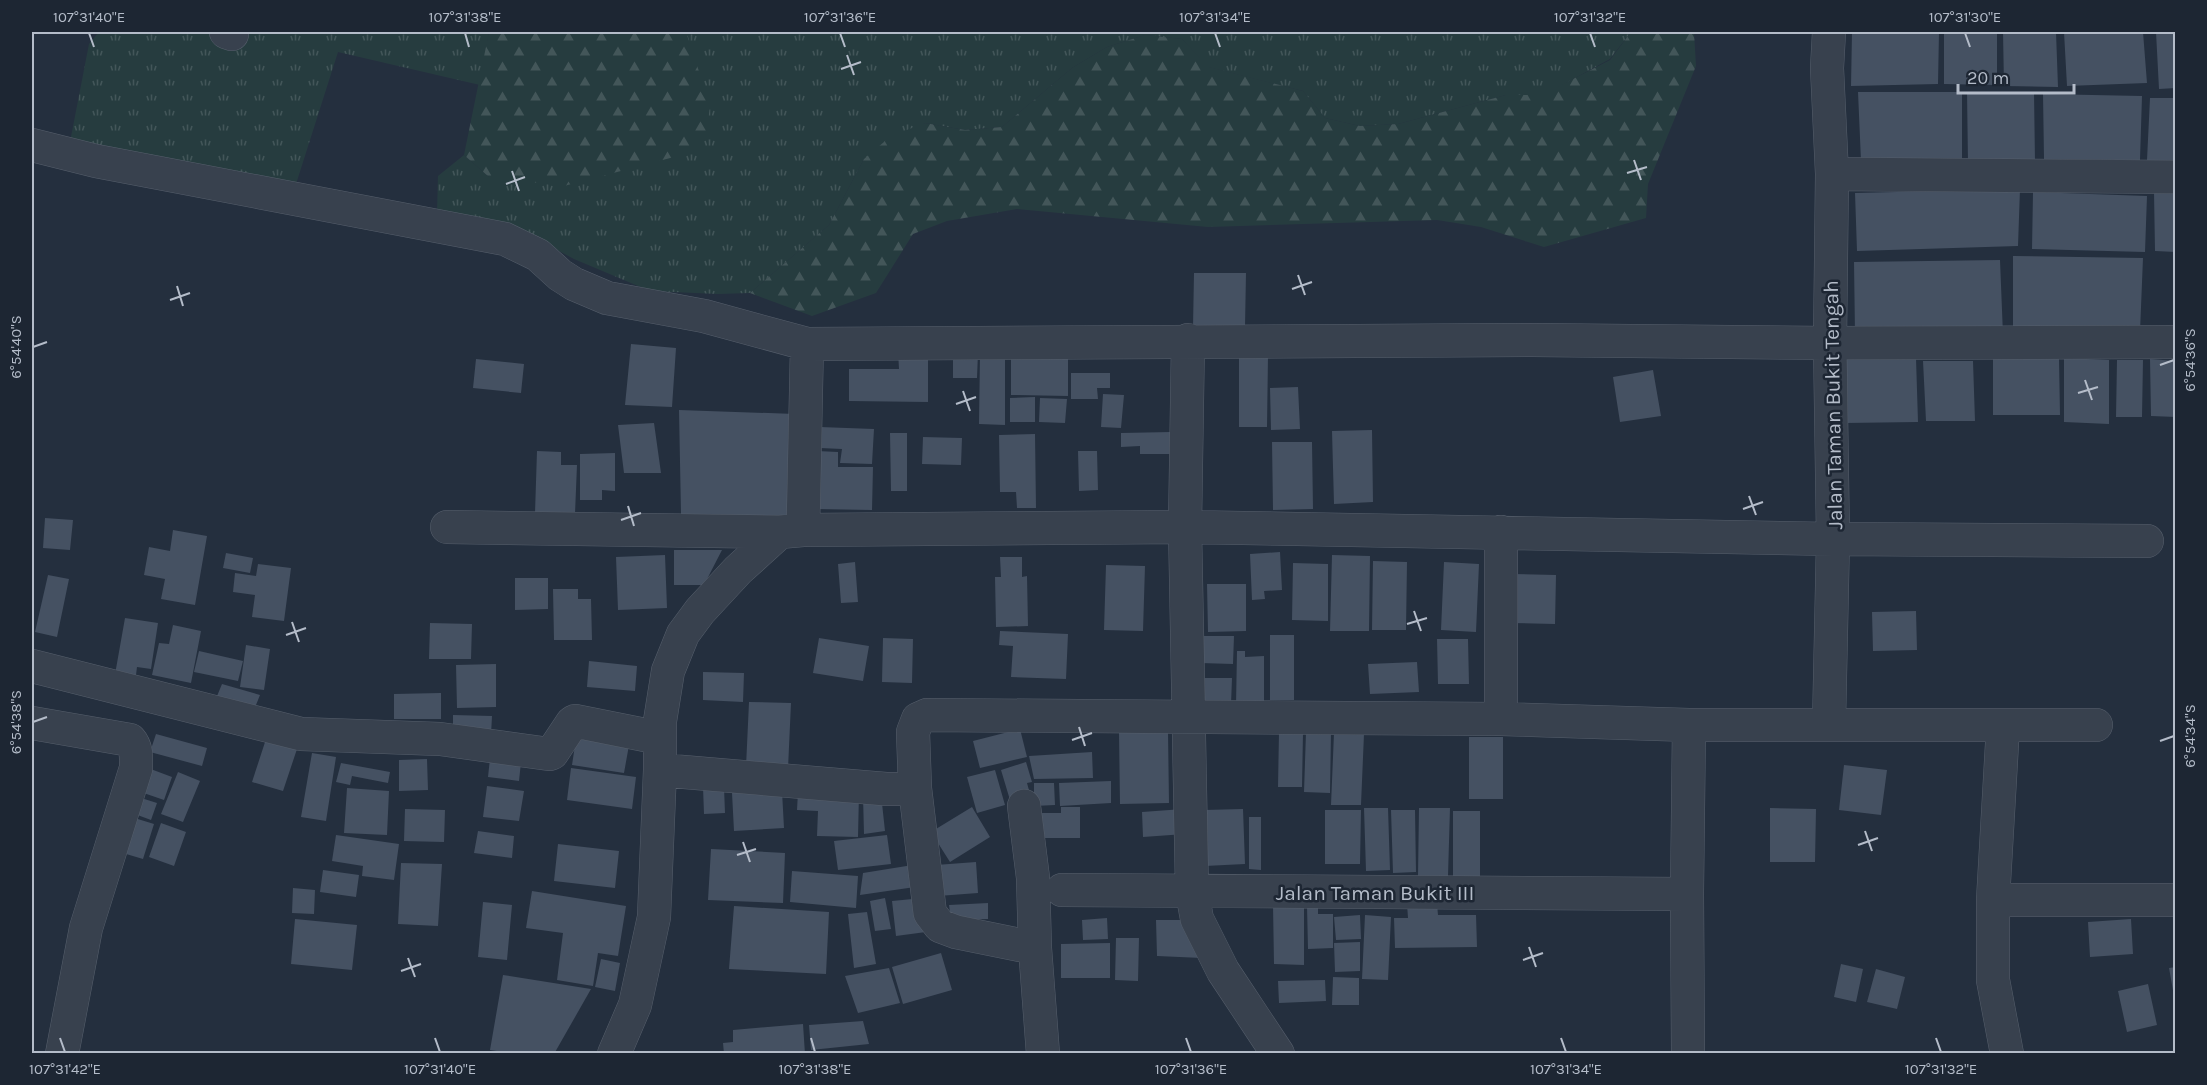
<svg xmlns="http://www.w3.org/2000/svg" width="2207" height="1085" viewBox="0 0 2207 1085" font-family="Karla,sans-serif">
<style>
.grass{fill:url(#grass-tufts)}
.forest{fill:url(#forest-firs)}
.building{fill:#455162}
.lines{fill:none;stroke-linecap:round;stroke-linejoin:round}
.street-casing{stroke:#565f6c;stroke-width:34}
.street{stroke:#38414e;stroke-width:33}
.ticks{fill:none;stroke:#b4bcc9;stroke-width:2}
.labels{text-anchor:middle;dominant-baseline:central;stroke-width:5;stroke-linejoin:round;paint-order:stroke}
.street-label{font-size:21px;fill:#b4bcc9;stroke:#1d2633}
.neatline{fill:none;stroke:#b4bcc9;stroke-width:2}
.ticks-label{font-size:15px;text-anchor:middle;fill:#b4bcc9}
</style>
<defs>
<pattern id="grass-tufts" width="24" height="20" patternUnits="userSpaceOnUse" patternTransform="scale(1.5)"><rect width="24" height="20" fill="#263c3f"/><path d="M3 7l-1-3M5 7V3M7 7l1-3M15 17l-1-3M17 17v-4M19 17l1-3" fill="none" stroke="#435659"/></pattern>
<pattern id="forest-firs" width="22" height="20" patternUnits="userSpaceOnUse" patternTransform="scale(1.5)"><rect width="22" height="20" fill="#263c3f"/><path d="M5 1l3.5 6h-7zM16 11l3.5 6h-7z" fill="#435659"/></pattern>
</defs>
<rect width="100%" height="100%" fill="#242f3e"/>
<path class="grass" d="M 99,32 L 489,32 L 480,85 L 338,52 L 296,184 L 70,142 L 89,44 Z
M 686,32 L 1631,32 L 1610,59 L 1542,96 L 1506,95 L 1398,124 L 1360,126 L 1325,118 L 1303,91 L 1208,67 L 1182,39 L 1145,35 L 1107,47 L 1072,68 L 1002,127 L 965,130 L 925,123 L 864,159 L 829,225 L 750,293 L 718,294 L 650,291 L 574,259 L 522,231 L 437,213 L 438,176 L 464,155 L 489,177 L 686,35 Z"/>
<path class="forest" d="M 489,32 L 686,32 L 710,105 L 706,139 L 674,157 L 564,186 L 489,177 L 464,155 Z
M 1631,32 L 1694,32 L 1696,66 L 1648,184 L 1646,218 L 1544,247 L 1481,227 L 1437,220 L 1208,227 L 1017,209 L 947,221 L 913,234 L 876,293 L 812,316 L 750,293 L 829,225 L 864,159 L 891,136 L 925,123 L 965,130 L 1002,127 L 1072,68 L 1107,47 L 1145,35 L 1182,39 L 1209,67 L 1303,91 L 1325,118 L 1360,126 L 1398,124 L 1506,95 L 1542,95 L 1610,60 Z"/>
<path class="building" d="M 1852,32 L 1939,32 L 1938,84 L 1851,86 Z
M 1944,32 L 1997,32 L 1997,85 L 1944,84 Z
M 2003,32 L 2056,32 L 2058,87 L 2004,86 Z
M 2064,32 L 2143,32 L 2147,83 L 2067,86 Z
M 2156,32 L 2176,32 L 2176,88 L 2159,89 Z
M 1858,92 L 1962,92 L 1962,159 L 1861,161 Z
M 1967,92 L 2034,92 L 2035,162 L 1968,163 Z
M 2043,94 L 2142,96 L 2140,160 L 2044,159 Z
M 2150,98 L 2176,98 L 2176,161 L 2147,160 Z
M 2020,189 L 2018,246 L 1857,251 L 1855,193 Z
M 2033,192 L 2147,196 L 2145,252 L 2032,249 Z
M 2154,192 L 2176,193 L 2176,252 L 2155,251 Z
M 2013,256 L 2143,258 L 2140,332 L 2013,330 Z
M 2000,260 L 2003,335 L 1855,335 L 1854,262 Z
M 1194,273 L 1246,273 L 1245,327 L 1193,327 Z
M 631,344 L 676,348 L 672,407 L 625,405 Z
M 898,351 L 928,352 L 928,402 L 849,401 L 849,369 L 899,369 Z
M 953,353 L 978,353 L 977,378 L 953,378 Z
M 980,354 L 1005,354 L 1005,425 L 979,424 Z
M 1011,354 L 1068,354 L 1068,396 L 1011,395 Z
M 1239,356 L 1268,356 L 1267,427 L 1239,427 Z
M 1844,357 L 1916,358 L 1918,422 L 1845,423 Z
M 1993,357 L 2059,358 L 2060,415 L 1993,415 Z
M 2064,358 L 2109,360 L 2109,424 L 2064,422 Z
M 476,359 L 524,364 L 521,393 L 473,388 Z
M 2150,359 L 2176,361 L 2176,417 L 2151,416 Z
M 2117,360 L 2143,360 L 2142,417 L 2116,417 Z
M 1923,361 L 1973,361 L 1975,421 L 1926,421 Z
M 1653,370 L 1661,416 L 1620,422 L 1613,377 Z
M 1071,373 L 1110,373 L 1110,388 L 1097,388 L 1098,399 L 1071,399 Z
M 1298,387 L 1300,429 L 1271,430 L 1270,388 Z
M 1103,394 L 1124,395 L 1121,428 L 1101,427 Z
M 1035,397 L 1035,422 L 1010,422 L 1010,398 Z
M 1040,398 L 1067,399 L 1065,423 L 1039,422 Z
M 679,410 L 795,414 L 790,529 L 681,514 Z
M 654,423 L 661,473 L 624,473 L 618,425 Z
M 820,427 L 874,429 L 872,464 L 840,463 L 842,449 L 820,448 Z
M 1372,430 L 1373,502 L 1334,504 L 1332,431 Z
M 1171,432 L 1171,454 L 1140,454 L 1140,446 L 1121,447 L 1121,433 Z
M 890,433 L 907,433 L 907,491 L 891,491 Z
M 1035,434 L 1036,508 L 1017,508 L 1016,492 L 1000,492 L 999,435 Z
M 923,437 L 962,438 L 961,465 L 922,464 Z
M 1272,442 L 1312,442 L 1313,509 L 1273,510 Z
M 537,451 L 561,452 L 561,465 L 577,465 L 575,514 L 535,513 Z
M 817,451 L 838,452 L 838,467 L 873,467 L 872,510 L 816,509 Z
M 1078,451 L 1097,451 L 1098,490 L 1079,491 Z
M 615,453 L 615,491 L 602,490 L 602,500 L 580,500 L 580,454 Z
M 45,518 L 73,520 L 70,550 L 43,548 Z
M 173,530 L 207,536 L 195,605 L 161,599 L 165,579 L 144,575 L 149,547 L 170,551 Z
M 674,550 L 722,550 L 704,585 L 674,585 Z
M 1280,552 L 1282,590 L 1264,591 L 1265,599 L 1252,600 L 1250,554 Z
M 226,553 L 253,558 L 250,573 L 223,568 Z
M 665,555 L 667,608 L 618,610 L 616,557 Z
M 1332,555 L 1370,556 L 1369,631 L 1330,631 Z
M 1000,557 L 1022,557 L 1022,577 L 1027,576 L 1028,626 L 996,627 L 995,577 L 1001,577 Z
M 1373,561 L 1407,562 L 1406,630 L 1372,630 Z
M 855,562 L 858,602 L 841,603 L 838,564 Z
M 1444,562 L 1479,564 L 1476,632 L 1441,630 Z
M 1293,563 L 1328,564 L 1328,621 L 1292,620 Z
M 258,564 L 291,568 L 284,621 L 252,617 L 255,595 L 233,592 L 235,573 L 256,576 Z
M 1106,565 L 1145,566 L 1143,631 L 1104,630 Z
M 1513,574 L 1556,575 L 1555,624 L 1511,623 Z
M 48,575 L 69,579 L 57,637 L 35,632 Z
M 515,578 L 548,578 L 548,609 L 515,610 Z
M 1207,584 L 1246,584 L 1246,631 L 1208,632 Z
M 553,589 L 578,589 L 578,599 L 591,599 L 592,640 L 554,640 Z
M 1916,611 L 1917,650 L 1873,651 L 1872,612 Z
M 125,618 L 158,623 L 151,669 L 137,667 L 135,683 L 114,680 Z
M 430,623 L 472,624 L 471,659 L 429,659 Z
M 173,625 L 201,631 L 191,683 L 152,675 L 159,643 L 169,644 Z
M 1000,631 L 1068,634 L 1066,679 L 1011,677 L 1013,646 L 999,645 Z
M 1270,635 L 1294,635 L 1294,700 L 1270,700 Z
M 1201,636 L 1234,636 L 1233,664 L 1200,663 Z
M 819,638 L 869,646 L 863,681 L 813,673 Z
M 883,638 L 913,639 L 912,683 L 882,682 Z
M 1437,639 L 1468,639 L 1469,684 L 1438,684 Z
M 246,645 L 270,649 L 264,690 L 240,687 Z
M 199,651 L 243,661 L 238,681 L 194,672 Z
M 1237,651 L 1245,651 L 1245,657 L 1264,656 L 1264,705 L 1236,705 Z
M 589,661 L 637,666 L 635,691 L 587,687 Z
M 1417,662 L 1419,692 L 1370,694 L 1368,664 Z
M 496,664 L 496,707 L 457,708 L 456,665 Z
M 703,672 L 744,673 L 743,702 L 703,700 Z
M 1195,678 L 1232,678 L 1231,705 L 1195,705 Z
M 222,684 L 260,695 L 252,715 L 215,701 Z
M 441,693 L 441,719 L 394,719 L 394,694 Z
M 749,702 L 791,703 L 788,769 L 746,767 Z
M 453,715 L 492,716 L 491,735 L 453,734 Z
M 578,726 L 631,734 L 624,773 L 572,765 Z
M 1020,729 L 1027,757 L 980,768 L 973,741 Z
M 1168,731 L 1169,803 L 1120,804 L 1119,732 Z
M 1279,732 L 1303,733 L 1302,787 L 1278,787 Z
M 1306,732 L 1331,732 L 1330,793 L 1304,792 Z
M 1334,733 L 1364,734 L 1361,805 L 1331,805 Z
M 156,734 L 207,748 L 202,766 L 150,752 Z
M 267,736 L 298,746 L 283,791 L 252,782 Z
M 1469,737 L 1503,737 L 1503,799 L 1469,799 Z
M 491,749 L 522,753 L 519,781 L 488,777 Z
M 1092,752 L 1093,778 L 1034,779 L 1029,756 Z
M 312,753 L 336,757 L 326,821 L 301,817 Z
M 427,759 L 428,790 L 399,791 L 399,760 Z
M 1026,762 L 1032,782 L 1027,783 L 1030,794 L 1010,800 L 1001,770 Z
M 341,763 L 390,772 L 388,783 L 352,776 L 350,785 L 336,782 Z
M 140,765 L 172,777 L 164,800 L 132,789 Z
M 1844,765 L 1887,770 L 1881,815 L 1839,810 Z
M 571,768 L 636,777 L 632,809 L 567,800 Z
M 995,770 L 1005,805 L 977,813 L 967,777 Z
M 178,772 L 200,781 L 183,822 L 161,814 Z
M 1111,781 L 1111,803 L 1060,806 L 1059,783 Z
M 1034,783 L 1054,783 L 1055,805 L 1034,806 Z
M 487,786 L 524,791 L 519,821 L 483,817 Z
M 703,787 L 724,787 L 725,813 L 704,814 Z
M 347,788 L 389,791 L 387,835 L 344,833 Z
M 782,791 L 784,828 L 734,831 L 732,793 Z
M 798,792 L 859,793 L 858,837 L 817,836 L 818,811 L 797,810 Z
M 881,794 L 885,831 L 864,834 L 863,796 Z
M 138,797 L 157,803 L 151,820 L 132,813 Z
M 972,807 L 990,837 L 950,862 L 931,832 Z
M 1061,807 L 1080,807 L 1080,838 L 1039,838 L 1040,813 L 1061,813 Z
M 1364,808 L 1388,808 L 1390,870 L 1366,871 Z
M 1419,808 L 1450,808 L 1448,876 L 1418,876 Z
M 1770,808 L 1816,809 L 1815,862 L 1770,862 Z
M 405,809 L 445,810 L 444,842 L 404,841 Z
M 1183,809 L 1185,834 L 1143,837 L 1142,812 Z
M 1243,809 L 1245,864 L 1205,866 L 1204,810 Z
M 1325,810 L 1361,810 L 1360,864 L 1325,864 Z
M 1391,810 L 1415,810 L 1416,872 L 1393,873 Z
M 1453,811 L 1480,811 L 1480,879 L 1453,878 Z
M 128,816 L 154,824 L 143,859 L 116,851 Z
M 1249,817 L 1261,817 L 1261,870 L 1249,869 Z
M 161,823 L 186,832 L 174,866 L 149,857 Z
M 478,831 L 514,836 L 512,858 L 474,853 Z
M 336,835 L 399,844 L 394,880 L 362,876 L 363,866 L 332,861 Z
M 887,835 L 891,864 L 838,870 L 834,841 Z
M 558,844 L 619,851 L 615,888 L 554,881 Z
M 711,849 L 785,853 L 783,903 L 708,900 Z
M 976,862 L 978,893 L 938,896 L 936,865 Z
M 401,863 L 442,864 L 438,926 L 398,924 Z
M 919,864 L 922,886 L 860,895 L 863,873 Z
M 323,870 L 359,875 L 356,897 L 320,892 Z
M 792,871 L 858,876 L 856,908 L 790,902 Z
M 293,888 L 315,890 L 314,914 L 292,913 Z
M 532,891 L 626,906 L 618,956 L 598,953 L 593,986 L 557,980 L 563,933 L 526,928 Z
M 885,898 L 891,929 L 875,931 L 870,901 Z
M 923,898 L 926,932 L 896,936 L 892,901 Z
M 483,902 L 512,905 L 507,960 L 478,957 Z
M 988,903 L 988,919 L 951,920 L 949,905 Z
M 1407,904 L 1437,904 L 1438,915 L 1476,915 L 1477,947 L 1395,948 L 1394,918 L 1408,918 Z
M 1273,905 L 1304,905 L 1304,965 L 1274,964 Z
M 734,906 L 829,912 L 826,974 L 729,969 Z
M 1307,906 L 1318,906 L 1318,914 L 1333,914 L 1333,948 L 1308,949 Z
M 867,912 L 876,964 L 854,968 L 848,914 Z
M 1360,915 L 1361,939 L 1336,940 L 1334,917 Z
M 1365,915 L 1391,917 L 1388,980 L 1362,979 Z
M 1107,918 L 1108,939 L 1083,940 L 1082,920 Z
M 295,919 L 357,925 L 352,970 L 291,964 Z
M 2131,919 L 2133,954 L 2090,957 L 2088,922 Z
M 1156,920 L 1192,920 L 1202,958 L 1157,956 Z
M 1116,938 L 1139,938 L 1138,981 L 1115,980 Z
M 1360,942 L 1360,971 L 1335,972 L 1334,943 Z
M 1110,943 L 1110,978 L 1061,978 L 1061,944 Z
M 941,953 L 952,990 L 903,1004 L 892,967 Z
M 601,959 L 620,963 L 615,991 L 595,987 Z
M 1841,964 L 1863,969 L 1856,1002 L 1834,997 Z
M 2176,967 L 2176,996 L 2174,996 L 2169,968 Z
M 889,968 L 900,1003 L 858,1013 L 845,976 Z
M 1876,969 L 1905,977 L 1897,1009 L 1867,1002 Z
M 503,975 L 591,989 L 554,1054 L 517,1054 L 490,1050 Z
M 1333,977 L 1359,978 L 1359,1005 L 1332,1005 Z
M 1325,980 L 1326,1001 L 1279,1003 L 1278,981 Z
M 2148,984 L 2157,1025 L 2127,1032 L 2118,991 Z
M 863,1021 L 869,1044 L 811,1050 L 809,1025 Z
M 803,1024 L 805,1054 L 724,1054 L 723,1043 L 733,1042 L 733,1030 Z"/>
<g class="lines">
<defs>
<path id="street" d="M 226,32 L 232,34
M 1829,32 L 1827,68 L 1832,174 L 1830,343 L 1833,539 L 1829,724
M 32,145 L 96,161 L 505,239 L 538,255 L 560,275 L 574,284 L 607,298 L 704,316 L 807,344 L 1532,340 L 1830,343 L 2176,342
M 1832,174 L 2176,177
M 1188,340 L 1185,527 L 1192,892 L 1197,919 L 1223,971 L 1278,1054
M 447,527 L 780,532 L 803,530 L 1185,527 L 1833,539 L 2147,541
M 803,530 L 807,344
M 32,666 L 301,734 L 440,739 L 549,754 L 552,753 L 572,723 L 575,721 L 660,738
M 1501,719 L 1501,532
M 32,723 L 130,740 C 137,748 136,757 136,768 L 86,928 L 62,1054
M 2003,726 L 1993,900 L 1993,980 L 2007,1054
M 660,770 L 886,789 L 915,788
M 1024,806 L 1033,878 L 1035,948 L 1043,1054
M 1062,890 L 1687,894
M 1993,900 L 2176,900
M 1035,948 L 956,932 L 940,926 L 930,913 L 915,788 L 913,732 L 918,719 L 927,715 L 1501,719 L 1689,725 L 2096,725
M 614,1054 L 635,1005 L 654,917 L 660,770 L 660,721 L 668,671 L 683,634 L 700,611 L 738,570 L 780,532
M 1688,1054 L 1687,894 L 1689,725"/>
</defs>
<use href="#street" class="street-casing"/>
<use href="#street" class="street"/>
</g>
<path class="ticks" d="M 89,33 L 94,47M 465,33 L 469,47M 840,33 L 845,47M 1215,33 L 1220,47M 1590,33 L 1595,47M 1965,33 L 1970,47M 847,55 L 854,75M 841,69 L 861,62M 1634,160 L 1641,180M 512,171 L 519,191M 1627,173 L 1647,167M 506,184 L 525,177M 1298,275 L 1305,295M 177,286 L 183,306M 1292,289 L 1312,282M 170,300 L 190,293M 33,347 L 47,342M 2160,365 L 2174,360M 2085,380 L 2092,400M 963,391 L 970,411M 2078,393 L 2098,387M 956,404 L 976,397M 1749,496 L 1756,515M 628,506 L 634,526M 1743,509 L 1763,502M 621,520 L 641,513M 1414,611 L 1421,631M 292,622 L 299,642M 1407,624 L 1427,618M 286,635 L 306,628M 33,722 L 47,717M 1079,727 L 1085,746M 1072,740 L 1092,733M 2160,741 L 2174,736M 1865,831 L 1872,851M 743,842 L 750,862M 1858,845 L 1878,838M 737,855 L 756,849M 1529,947 L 1536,967M 408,958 L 415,977M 1523,960 L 1543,953M 401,971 L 421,964M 60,1038 L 65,1052M 435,1038 L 440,1052M 811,1038 L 815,1052M 1186,1038 L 1191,1052M 1561,1038 L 1566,1052M 1936,1038 L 1941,1052"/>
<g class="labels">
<g class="street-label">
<text transform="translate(1833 405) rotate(-91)">Jalan Taman Bukit Tengah</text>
<text x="1375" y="893">Jalan Taman Bukit III</text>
</g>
</g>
<rect width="2207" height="1085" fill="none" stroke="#1d2633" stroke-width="66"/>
<path d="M1958 84v9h116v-9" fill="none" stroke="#b4bcc9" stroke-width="3"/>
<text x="1967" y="84" font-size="18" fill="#b4bcc9" stroke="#1d2633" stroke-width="4.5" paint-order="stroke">20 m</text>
<rect x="33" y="33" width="2141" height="1019" class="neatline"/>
<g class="ticks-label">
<text x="89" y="22">107°31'40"E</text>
<text x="465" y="22">107°31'38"E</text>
<text x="840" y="22">107°31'36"E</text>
<text x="1215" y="22">107°31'34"E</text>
<text x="1590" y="22">107°31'32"E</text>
<text x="1965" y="22">107°31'30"E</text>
<text transform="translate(16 347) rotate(-90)" y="5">6°54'40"S</text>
<text transform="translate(2190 360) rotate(-90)" y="5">6°54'36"S</text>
<text transform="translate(16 722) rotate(-90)" y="5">6°54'38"S</text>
<text transform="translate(2190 736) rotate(-90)" y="5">6°54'34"S</text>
<text x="65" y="1074">107°31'42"E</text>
<text x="440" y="1074">107°31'40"E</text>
<text x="815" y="1074">107°31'38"E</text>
<text x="1191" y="1074">107°31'36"E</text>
<text x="1566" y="1074">107°31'34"E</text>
<text x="1941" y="1074">107°31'32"E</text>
</g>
</svg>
